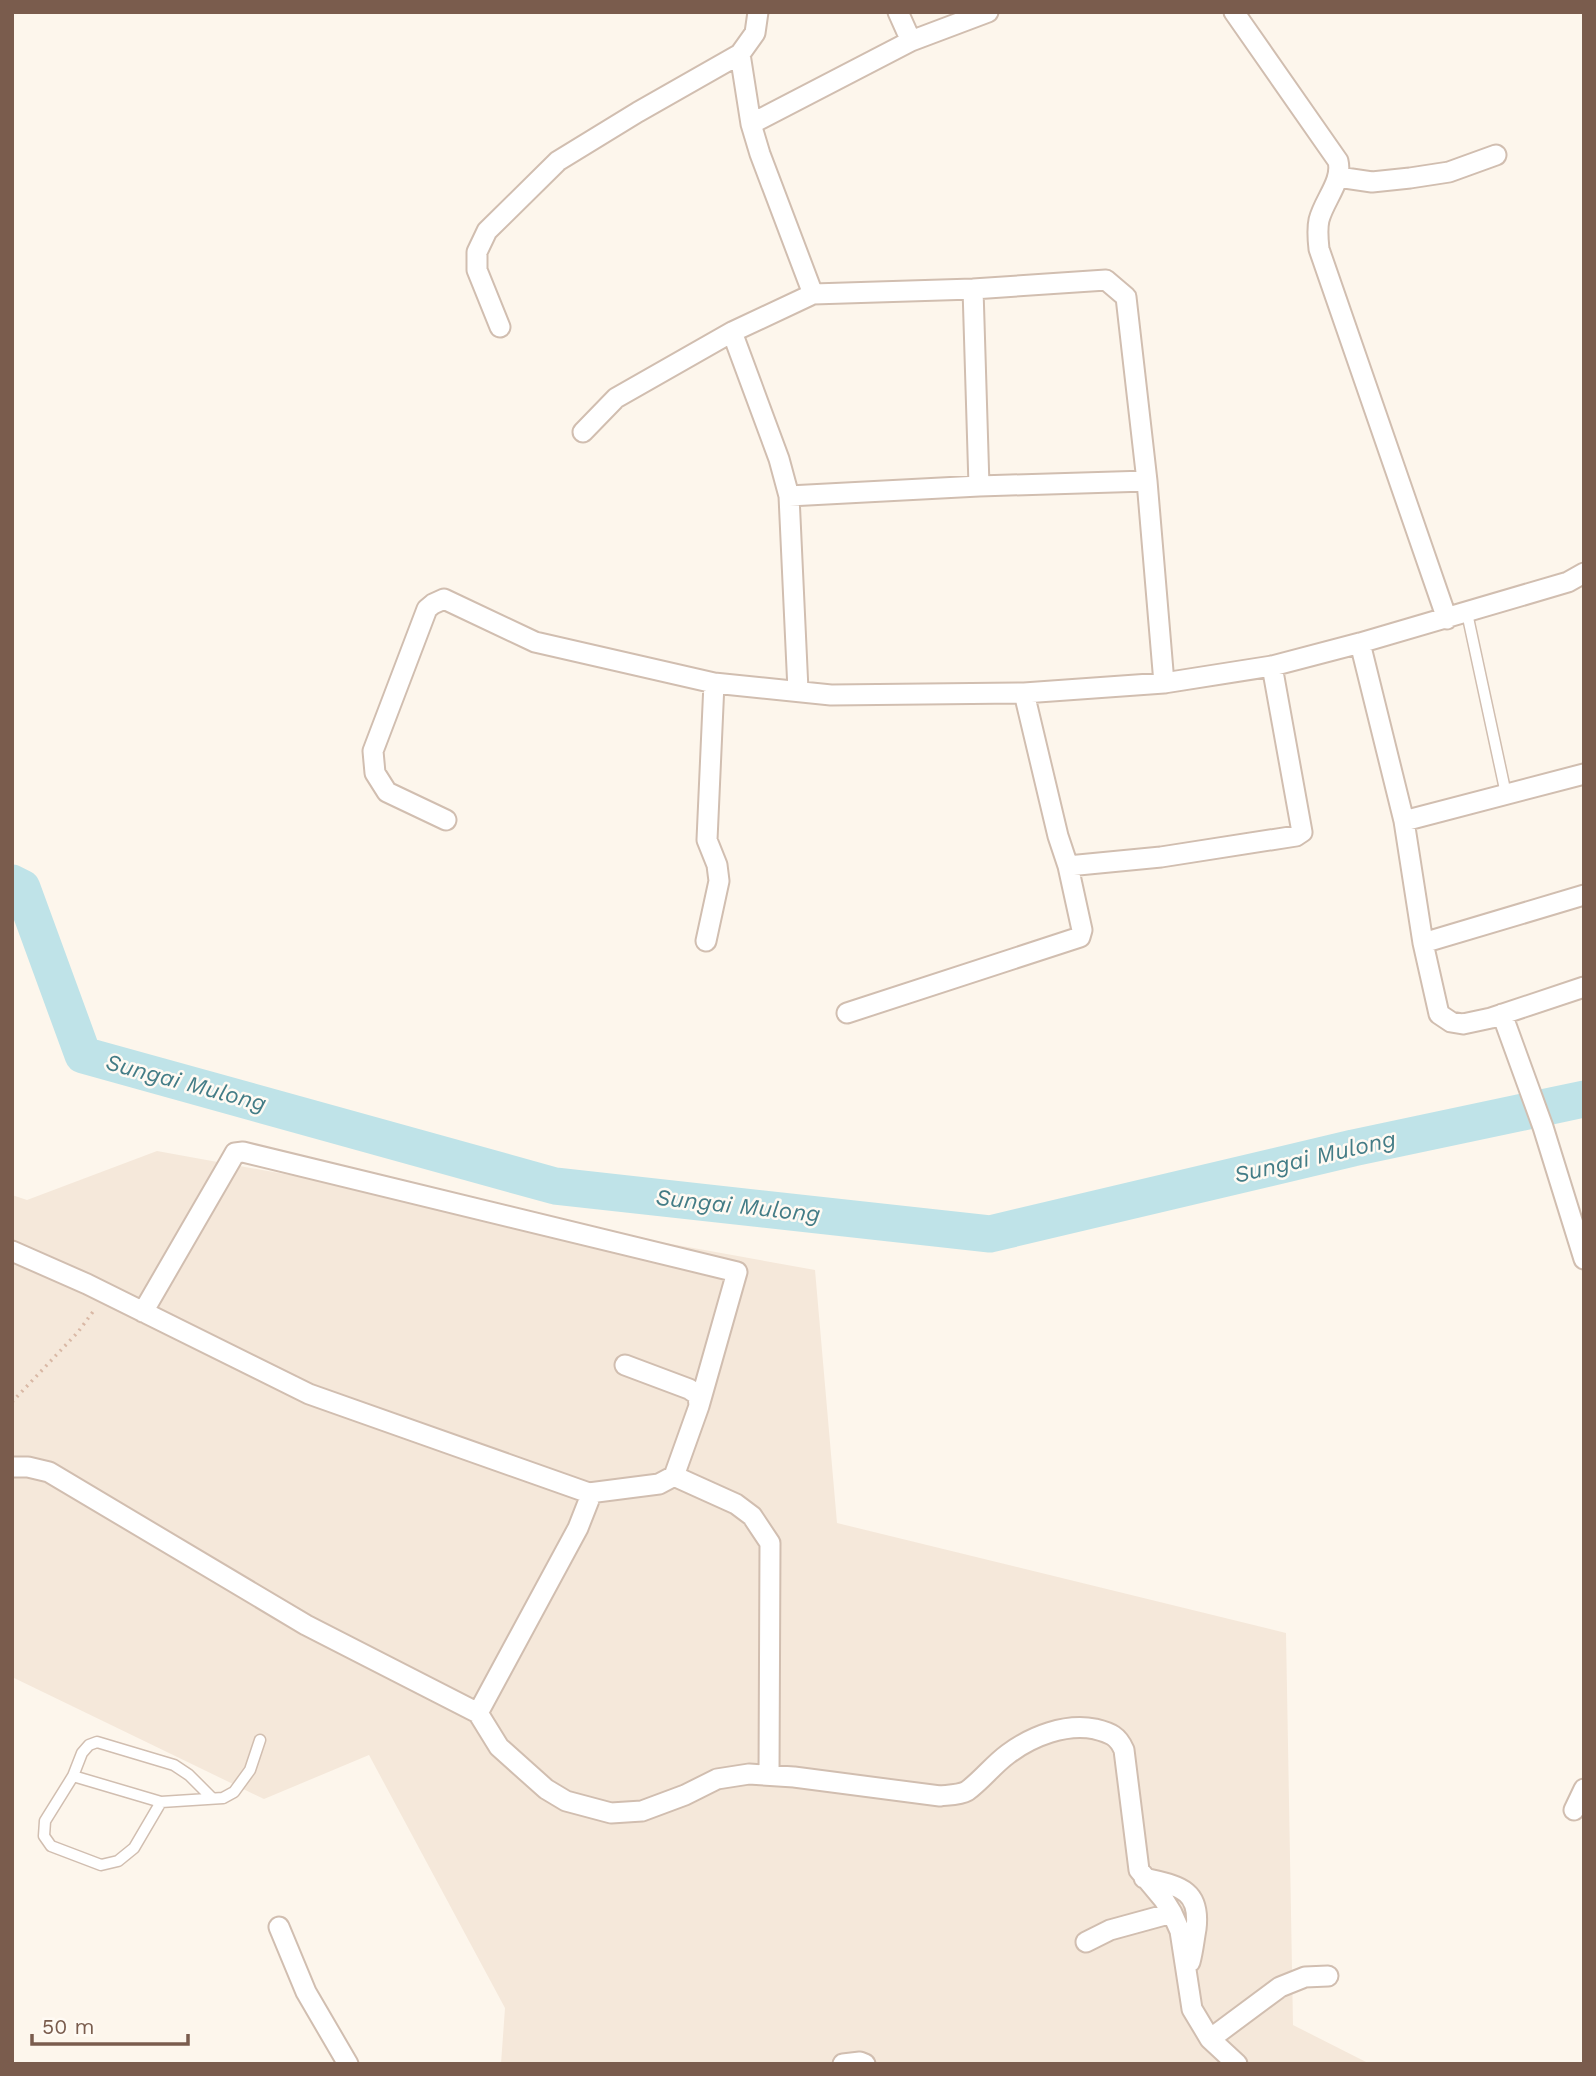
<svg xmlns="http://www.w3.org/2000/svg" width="1596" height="2076" viewBox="0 0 1596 2076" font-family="'Work Sans',sans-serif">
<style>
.residential{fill:#f5e8da}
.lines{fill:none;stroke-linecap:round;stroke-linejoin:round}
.river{stroke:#bfe3e8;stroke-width:37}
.lane-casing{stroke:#d1beb0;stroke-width:13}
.street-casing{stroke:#d1beb0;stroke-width:23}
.path{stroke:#d9b8a5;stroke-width:3.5;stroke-dasharray:2 5;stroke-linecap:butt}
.lane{stroke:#fff;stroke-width:10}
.street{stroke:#fff;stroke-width:19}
.labels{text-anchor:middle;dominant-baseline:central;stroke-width:5;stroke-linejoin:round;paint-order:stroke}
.water-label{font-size:23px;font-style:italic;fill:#437c86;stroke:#fffaf3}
</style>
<rect width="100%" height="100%" fill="#fdf6ec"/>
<path class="residential" d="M 157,1151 L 815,1270 L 837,1523 L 1286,1633 L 1293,2025 L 1370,2064 L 501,2064 L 505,2008 L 369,1755 L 264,1799 L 12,1677 L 12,1195 L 27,1200 Z"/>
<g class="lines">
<path class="river" d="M 12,883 L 22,888 L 83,1055 L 555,1186 L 990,1234 L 1353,1148 L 1584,1099"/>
<defs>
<path id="lane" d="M 1467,613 L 1506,794
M 73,1776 L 161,1802 L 223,1798 L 234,1792 L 250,1770 L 260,1740
M 161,1802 L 134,1848 L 118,1861 L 101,1865 L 51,1846 L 44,1836 L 45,1821 L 73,1776 L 82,1753 L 89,1745 L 97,1742 L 174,1765 L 189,1775 L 212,1798"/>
<path id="street" d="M 898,12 L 911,41
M 1234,12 L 1338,161 C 1343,181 1324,200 1319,220 C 1317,229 1318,240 1319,249 L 1447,619
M 751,124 L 911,41 L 988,12
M 1338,177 L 1372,182 L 1410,178 L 1449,172 L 1496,155
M 973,289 L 979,486
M 813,294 L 973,289 L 1106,280 L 1126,297 L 1147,481 L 1164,683
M 500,327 L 477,270 L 477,252 L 487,231 L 558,161 L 638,112 L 740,54 L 755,33 L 758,12
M 732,332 L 779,459 L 789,496 L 798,690
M 583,432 L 616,398 L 732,332 L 813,294 L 760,154 L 751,124 L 740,54
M 789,496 L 979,486 L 1147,481
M 1360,643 L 1404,821
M 1584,774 L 1404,821 L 1423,943 L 1439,1014 L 1451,1022 L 1463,1024 L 1491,1018 L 1584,987
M 446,820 L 387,792 L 375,773 L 373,751 L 427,609 L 433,604 L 444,599 L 535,642 L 714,683 L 831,695 L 1024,693 L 1164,683 L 1272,666 L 1360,643 L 1568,582 L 1584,573
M 1068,866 L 1161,857 L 1296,836 L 1302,832 L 1272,666
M 706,941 L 719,881 L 717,865 L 707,840 L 714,683
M 1423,943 L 1584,895
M 847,1013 L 1080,937 L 1082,930 L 1068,866 L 1058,836 L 1024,693
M 1502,1014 L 1543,1127 L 1584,1259
M 12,1251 L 87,1284 L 309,1394 L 589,1493 L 589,1500 L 578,1528 L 478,1713
M 143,1312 L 231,1160 L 235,1153 L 243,1152 L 737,1272 L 699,1406
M 12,1467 L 28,1467 L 49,1472 L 306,1625 L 478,1713 L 499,1747 L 546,1789 L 566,1801 L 611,1813 L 642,1811 L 685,1795 L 717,1779 L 749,1774 L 794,1777 L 940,1796 C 948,1795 960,1795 967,1791 C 982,1780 993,1765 1008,1754 C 1032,1736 1066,1723 1095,1729 C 1111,1733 1118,1736 1124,1750 L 1139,1870 L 1164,1900 L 1172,1913 L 1180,1931 L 1192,2009 L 1210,2039 L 1237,2064
M 674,1476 L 736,1504 L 752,1516 L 770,1543 L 769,1775
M 589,1493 L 659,1484 L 674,1476 L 699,1406 L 698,1395 L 689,1389 L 625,1365
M 1574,1810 L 1584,1789
M 1144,1878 C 1177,1886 1201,1888 1196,1929 C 1194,1940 1193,1951 1190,1962
M 279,1927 L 306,1992 L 348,2064
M 1086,1942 L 1110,1930 L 1172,1913
M 1210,2039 L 1280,1987 L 1305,1977 L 1328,1976
M 843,2064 L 860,2062 L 865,2064"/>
</defs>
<use href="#lane" class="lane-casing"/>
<use href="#street" class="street-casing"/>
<path class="path" d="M 12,1402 L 78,1332 L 95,1309"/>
<use href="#lane" class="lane"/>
<use href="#street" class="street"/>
</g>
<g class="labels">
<g class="water-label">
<text transform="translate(186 1083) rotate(15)">Sungai Mulong</text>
<text transform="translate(1315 1157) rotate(-13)">Sungai Mulong</text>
<text transform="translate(738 1206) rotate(6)">Sungai Mulong</text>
</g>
</g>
<rect width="1596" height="2076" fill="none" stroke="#7a5c4d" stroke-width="28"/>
<path d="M32 2034v10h156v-10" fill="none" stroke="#7a5c4d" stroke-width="3.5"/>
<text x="42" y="2034" font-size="21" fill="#7a5c4d" stroke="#fffaf3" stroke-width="5" paint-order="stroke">50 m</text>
</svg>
